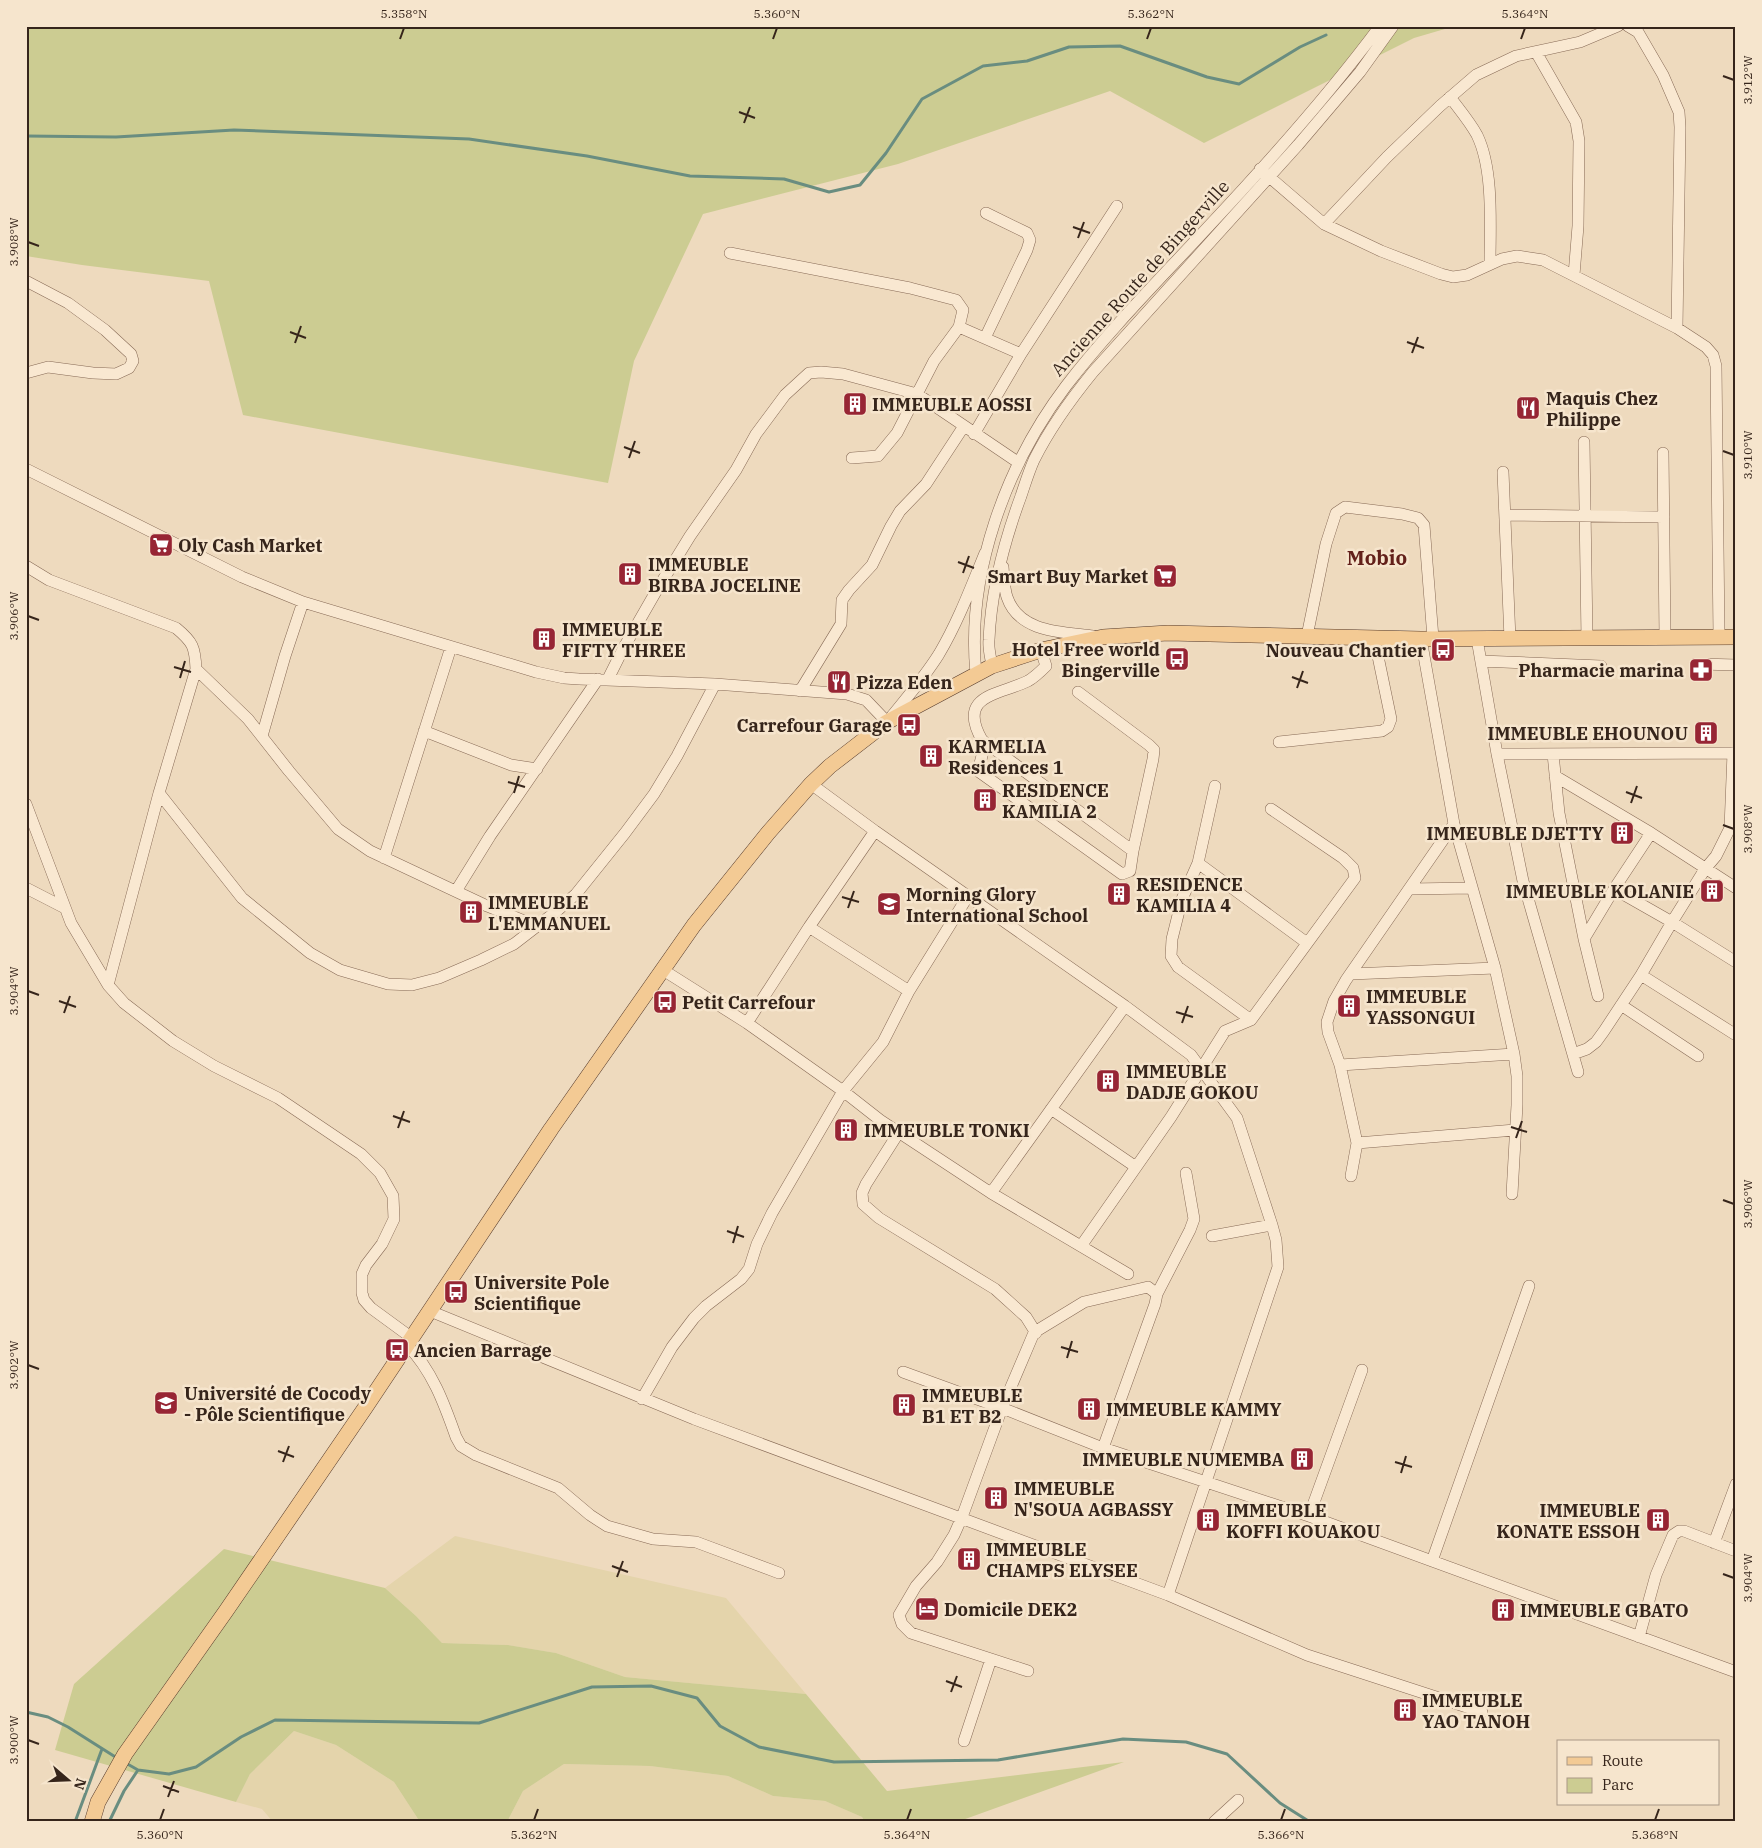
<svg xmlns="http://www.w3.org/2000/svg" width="1762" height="1848" viewBox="0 0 1762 1848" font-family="'IBM Plex Serif',serif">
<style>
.farmland{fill:#e4d4ab}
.green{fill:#cccc92}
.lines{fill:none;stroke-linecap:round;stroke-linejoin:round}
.stream{stroke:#698d80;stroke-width:3}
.minor-casing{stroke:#876a56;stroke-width:12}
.major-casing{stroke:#54392b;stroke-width:16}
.minor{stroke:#f9e8d1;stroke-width:11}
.major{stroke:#f3ca94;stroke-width:15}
.ticks{fill:none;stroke:#36251b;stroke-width:2}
.labels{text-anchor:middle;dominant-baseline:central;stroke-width:5;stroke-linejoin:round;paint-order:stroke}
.street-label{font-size:18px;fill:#36251b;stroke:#f6e5cd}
.poi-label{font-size:18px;font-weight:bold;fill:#36251b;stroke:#f6e5cd;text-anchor:start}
.quarter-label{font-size:20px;font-weight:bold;fill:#63201a;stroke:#f6e5cd}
.neatline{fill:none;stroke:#36251b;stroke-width:2}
.ticks-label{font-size:12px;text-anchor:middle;fill:#36251b}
</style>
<rect width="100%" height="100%" fill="#eedabe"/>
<path class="farmland" d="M 455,1536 L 726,1598 L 806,1694 L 625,1677 L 556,1653 L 508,1645 L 442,1643 L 416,1616 L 385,1588 Z
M 294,1731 L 336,1745 L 394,1782 L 420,1822 L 273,1822 L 262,1809 L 236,1802 L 250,1774 Z
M 564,1764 L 650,1766 L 728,1776 L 773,1796 L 825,1801 L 862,1817 L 865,1822 L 507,1822 L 523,1791 Z"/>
<path class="green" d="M 26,26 L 1455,26 L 1414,38 L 1204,143 L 1110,91 L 898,164 L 703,214 L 634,361 L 608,483 L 243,415 L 209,281 L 82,265 L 26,256 Z
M 224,1549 L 385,1588 L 416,1616 L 442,1643 L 508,1645 L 556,1653 L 625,1677 L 806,1694 L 887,1791 L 1124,1762 L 957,1822 L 865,1822 L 862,1817 L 825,1801 L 773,1796 L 728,1776 L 650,1766 L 564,1764 L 523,1791 L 507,1822 L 420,1822 L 394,1782 L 336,1745 L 294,1731 L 250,1774 L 236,1802 L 55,1750 L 74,1684 Z"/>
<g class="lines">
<path class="stream" d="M 26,136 L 116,137 L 234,130 L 469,139 L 587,156 L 690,176 L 784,179 L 829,192 L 860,185 L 886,153 L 922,99 L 983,66 L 1027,61 L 1069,47 L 1120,46 L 1207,77 L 1239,84 L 1300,47 L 1326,35
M 26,1712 L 48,1717 L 68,1727 L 117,1758
M 124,1762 L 138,1770 L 169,1774 L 196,1767 L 241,1737 L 275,1720 L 479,1723 L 592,1687 L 651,1686 L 697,1698 L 720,1726 L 759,1747 L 834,1762 L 998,1760 L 1123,1739 L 1186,1742 L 1227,1754 L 1280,1803 L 1310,1822
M 75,1822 L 102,1749
M 109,1822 L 124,1791 L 138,1770"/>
<defs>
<path id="minor" d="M 1628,26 L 1638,32 L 1663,75 L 1679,112 L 1680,127 L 1677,328
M 1536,52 L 1576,122 L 1579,141 L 1578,226 L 1574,275
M 1450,97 C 1459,109 1470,122 1477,135 C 1494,170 1490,226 1490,264
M 1260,169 L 1324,224 L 1381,251 L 1441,274 L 1453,277 L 1467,275 L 1502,259 L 1517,256 L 1543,260 L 1677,328 L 1706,347 L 1713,355 L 1716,366 L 1719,636
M 1324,224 L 1387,157 L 1440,106 L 1476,75 L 1516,56 L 1580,42 L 1618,26
M 730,253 L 910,288 L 956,300 L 963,310 L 959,327 L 934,361 L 897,433 L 878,456 L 852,458
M 26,281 L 68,303 L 105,330 L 131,354 L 133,361 L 129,368 L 116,374 L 93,373 L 48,367 L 26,373
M 959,327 L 1021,354
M 985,338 L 1027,250 L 1030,240 L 1027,233 L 986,213
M 974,434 L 1021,354 L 1117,206
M 1584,442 L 1587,638
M 1663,453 L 1665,636
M 26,469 L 242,577 L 303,602 L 536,672 L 564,678 L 579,679 L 715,684 L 847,694 L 866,700 L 887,722 C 905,700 924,678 939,654 C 958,622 971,587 985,553
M 1503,472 L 1510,639
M 1505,515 L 1664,517
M 26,566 L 49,580 L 176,628 C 193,642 195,647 196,669 L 159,793 L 108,985
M 1003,567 C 1004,577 1004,588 1007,597 C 1019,633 1063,632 1093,636
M 1307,636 L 1326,544 L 1336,513 L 1345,507 L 1402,514 L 1418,518 L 1424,525 L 1433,638
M 1421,639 L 1454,824 L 1495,968 L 1514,1054 L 1517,1076 L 1517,1105 L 1512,1194
M 1477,639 L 1497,754 L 1523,881 L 1578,1072
M 1041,650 L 1046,666 C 1041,671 1035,677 1028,681 C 1000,695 956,694 982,740 L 1133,851 L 1153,759 L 1154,750 L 1149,745 L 1078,692
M 1481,661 L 1601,666
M 1700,664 L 1736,665
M 992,666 C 991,658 988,649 989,640 C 991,591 1004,542 1021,496 C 1025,484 1029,471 1034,460 C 1050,428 1071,399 1093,372 L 1298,145 L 1360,72 L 1393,26
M 196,669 L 248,719 L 289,771 L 338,829 L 370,851 L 487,906 L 537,926
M 976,674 C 966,574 1006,465 1066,386 C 1109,330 1160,279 1208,227 C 1268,163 1328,96 1380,26
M 608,679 L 623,649 L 658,588 L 690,536 L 736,470 L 756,434 L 785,395 L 809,373 L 821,372 L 843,374 L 917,394 L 1019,463
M 800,691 L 841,624 L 842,600 L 849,590 L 872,565 L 891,526 L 900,511 L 926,484 L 964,426
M 424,731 L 511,765 L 537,769
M 262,736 L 285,656 L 303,602
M 982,740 L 984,748 L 978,771 L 1122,874 L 1130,871 L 1133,851
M 1279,742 L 1382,731 L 1388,727 L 1391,719 L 1374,637
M 1497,754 L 1736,753
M 1553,754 L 1559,813 L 1584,939 L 1598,996
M 1555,776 L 1651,833 L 1736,888
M 811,784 L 875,831 L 1125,1006 L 1191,1055 L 1237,1118 L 1272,1225 L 1276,1240 L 1278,1267 L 1168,1595
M 1215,786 L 1198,863 L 1182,899 L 1172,939 L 1171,956 L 1178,967 L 1251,1020
M 159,793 L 242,898 L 310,953 L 340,970 L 388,984 L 412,985 L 439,978 L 481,960 L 514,944 L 558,910 L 576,894 L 625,833 L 654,794 L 677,756 L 715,684
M 26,804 L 71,923 L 108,985 L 124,1003 L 173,1041 L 214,1066 L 278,1098 L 361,1154 L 380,1173 L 393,1196 L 394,1219 L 382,1244 L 366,1265 L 362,1274 L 362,1293 L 364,1300 L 371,1308 L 412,1338
M 384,858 L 451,647
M 1198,863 L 1307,943
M 26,888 L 65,908
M 1410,889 L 1472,888
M 1614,889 L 1672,922 L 1736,962
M 456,891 L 490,836 L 598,679
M 809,927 L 909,991
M 1584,939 L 1614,889 L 1651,833
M 663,970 L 747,1023 L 843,1091 L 880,1120 L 991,1193 L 1128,1274
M 1351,974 L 1495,968
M 1641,975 L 1736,1035
M 1621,1005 L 1698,1056
M 747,1023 L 809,927 L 875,831
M 1573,1054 L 1587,1049 L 1596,1042 L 1604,1031 L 1641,975 L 1672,922 L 1705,869 L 1716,856 L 1730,828 L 1733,753
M 1340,1065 L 1514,1054
M 1051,1109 L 1136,1167
M 899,1132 L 866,1184 L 862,1193 L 863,1204 L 879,1218 L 995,1289 L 1026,1317 L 1036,1333
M 1357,1143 L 1515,1130
M 1351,1176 L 1357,1143 L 1340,1065 L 1328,1032 L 1327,1022 L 1334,1001 L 1346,980 L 1454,824
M 991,1193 L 1125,1006
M 1212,1236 L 1272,1225
M 1081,1246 L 1171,1117 L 1225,1031 L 1251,1020 L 1355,878 L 1353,868 L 1343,858 L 1271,809
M 1157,1294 L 1190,1230 L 1194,1219 L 1186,1173
M 430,1311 L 694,1419 L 1168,1595 L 1307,1655 L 1482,1712
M 407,1345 C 432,1370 444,1403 456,1437 L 461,1446 L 476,1455 L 558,1488 L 590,1515 L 607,1526 L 653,1539 L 696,1542 L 779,1573
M 903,1372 L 1002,1408 L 1103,1448 L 1309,1516 L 1736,1672
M 642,1399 L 672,1347 L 694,1318 L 706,1306 L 741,1279 L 749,1269 L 757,1244 L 772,1213 L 843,1091 L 883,1042 L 909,991 L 968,896
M 1309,1516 L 1362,1370
M 1714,1543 L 1736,1484
M 1432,1561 L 1529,1286
M 1639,1637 L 1656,1575 L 1673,1535 L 1679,1531 L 1684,1531 L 1736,1551
M 1028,1671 L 911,1633 L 902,1624 L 899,1615 L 916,1586 L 937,1562 L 954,1535 L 962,1517 L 1002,1408 L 1033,1335 L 1038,1330 L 1084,1302 L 1148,1287 L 1157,1294 L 1155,1304 L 1103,1448
M 964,1741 L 991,1659
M 1214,1822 L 1238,1800"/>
<path id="major" d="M 92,1822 L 98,1802 L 125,1754 L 226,1611 L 365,1408 L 551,1129 L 694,925 L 768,833 L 811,784 L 830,766 L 887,722 L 992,666 L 1041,650 L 1103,637 L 1168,633 L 1421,639 L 1736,637"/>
</defs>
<use href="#minor" class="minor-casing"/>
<use href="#major" class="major-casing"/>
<use href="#minor" class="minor"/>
<use href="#major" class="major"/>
</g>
<path class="ticks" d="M 400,39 L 404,28M 773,39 L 777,28M 1147,39 L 1151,28M 1521,39 L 1525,28M 1723,76 L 1734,80M 739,112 L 755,118M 744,123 L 750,107M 1073,227 L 1090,233M 1078,238 L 1084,222M 28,242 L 39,246M 290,332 L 306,338M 1407,342 L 1424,348M 295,343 L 301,326M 1412,353 L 1418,337M 624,447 L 640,453M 1723,451 L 1734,455M 629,458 L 635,441M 958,562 L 974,568M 963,573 L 969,556M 28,616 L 39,620M 174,667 L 191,672M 1292,677 L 1308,683M 180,678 L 185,661M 1297,688 L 1303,671M 508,782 L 525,787M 1626,792 L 1642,798M 514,793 L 519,776M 1631,803 L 1637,786M 1723,825 L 1734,829M 842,897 L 859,902M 848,908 L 854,891M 28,991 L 39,995M 59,1001 L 76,1007M 1176,1012 L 1193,1017M 64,1013 L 70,996M 1182,1023 L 1188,1006M 393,1116 L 410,1122M 1511,1127 L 1527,1132M 398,1128 L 404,1111M 1516,1138 L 1522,1121M 1723,1200 L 1734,1204M 727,1231 L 744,1237M 733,1243 L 738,1226M 1061,1347 L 1078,1352M 1067,1358 L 1072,1341M 28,1365 L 39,1369M 278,1451 L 294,1457M 283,1462 L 289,1446M 1395,1462 L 1412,1467M 1401,1473 L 1406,1456M 612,1566 L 628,1572M 1723,1574 L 1734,1578M 617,1577 L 623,1561M 946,1681 L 962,1687M 951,1692 L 957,1676M 28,1740 L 39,1744M 163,1786 L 179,1792M 168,1797 L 174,1781M 160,1820 L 164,1809M 534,1820 L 538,1809M 907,1820 L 911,1809M 1281,1820 L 1285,1809M 1655,1820 L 1659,1809"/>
<defs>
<symbol id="building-square" viewBox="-11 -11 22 22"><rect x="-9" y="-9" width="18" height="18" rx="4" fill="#972534" stroke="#f6e5cd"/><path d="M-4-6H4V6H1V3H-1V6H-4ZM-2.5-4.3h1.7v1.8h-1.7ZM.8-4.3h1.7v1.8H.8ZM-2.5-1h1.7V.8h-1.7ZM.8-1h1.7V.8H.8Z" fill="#fff"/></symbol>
<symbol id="restaurant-square" viewBox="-11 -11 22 22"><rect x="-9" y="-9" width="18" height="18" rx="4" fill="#972534" stroke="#f6e5cd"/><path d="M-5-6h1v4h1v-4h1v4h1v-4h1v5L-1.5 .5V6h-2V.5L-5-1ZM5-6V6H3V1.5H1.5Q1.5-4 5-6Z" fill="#fff"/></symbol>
<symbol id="supermarket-square" viewBox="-11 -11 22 22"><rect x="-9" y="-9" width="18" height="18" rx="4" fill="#972534" stroke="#f6e5cd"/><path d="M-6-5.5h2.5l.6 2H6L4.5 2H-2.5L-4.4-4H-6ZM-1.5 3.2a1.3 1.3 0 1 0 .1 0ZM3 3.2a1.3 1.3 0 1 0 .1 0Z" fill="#fff"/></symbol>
<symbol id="bus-square" viewBox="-11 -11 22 22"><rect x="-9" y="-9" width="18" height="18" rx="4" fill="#972534" stroke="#f6e5cd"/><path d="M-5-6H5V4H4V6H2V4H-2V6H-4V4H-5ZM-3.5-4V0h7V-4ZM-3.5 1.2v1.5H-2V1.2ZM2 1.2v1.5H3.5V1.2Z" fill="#fff"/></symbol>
<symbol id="pharmacy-square" viewBox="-11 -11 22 22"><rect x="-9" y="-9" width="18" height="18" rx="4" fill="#972534" stroke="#f6e5cd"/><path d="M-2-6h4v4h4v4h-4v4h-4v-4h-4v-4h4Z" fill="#fff"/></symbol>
<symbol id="school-square" viewBox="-11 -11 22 22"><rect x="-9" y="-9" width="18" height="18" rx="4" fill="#972534" stroke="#f6e5cd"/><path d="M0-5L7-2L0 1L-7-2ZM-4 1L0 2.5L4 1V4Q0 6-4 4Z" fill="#fff"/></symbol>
<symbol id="university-square" viewBox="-11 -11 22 22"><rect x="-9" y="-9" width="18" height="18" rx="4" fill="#972534" stroke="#f6e5cd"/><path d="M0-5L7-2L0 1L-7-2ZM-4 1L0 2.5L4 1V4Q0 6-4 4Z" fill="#fff"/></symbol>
<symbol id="hotel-square" viewBox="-11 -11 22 22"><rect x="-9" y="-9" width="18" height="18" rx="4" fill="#972534" stroke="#f6e5cd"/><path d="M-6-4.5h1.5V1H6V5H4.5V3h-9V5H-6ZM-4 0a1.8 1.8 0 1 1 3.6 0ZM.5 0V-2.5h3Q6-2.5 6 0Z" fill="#fff"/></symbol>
</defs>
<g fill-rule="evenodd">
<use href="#building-square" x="841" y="390" width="28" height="28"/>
<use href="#restaurant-square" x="1514" y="394" width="28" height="28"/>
<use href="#supermarket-square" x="147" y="531" width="28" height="28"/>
<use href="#building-square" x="616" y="560" width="28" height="28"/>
<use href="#supermarket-square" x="1151" y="562" width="28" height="28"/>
<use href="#building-square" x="530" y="625" width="28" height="28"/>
<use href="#bus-square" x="1429" y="636" width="28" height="28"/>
<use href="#bus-square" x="1163" y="645" width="28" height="28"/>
<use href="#pharmacy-square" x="1687" y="656" width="28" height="28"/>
<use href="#restaurant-square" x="825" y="668" width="28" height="28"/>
<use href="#bus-square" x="895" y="711" width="28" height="28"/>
<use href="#building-square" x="1692" y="719" width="28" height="28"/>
<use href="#building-square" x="917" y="742" width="28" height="28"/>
<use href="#building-square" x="971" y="786" width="28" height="28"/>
<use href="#building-square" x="1608" y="819" width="28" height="28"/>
<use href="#building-square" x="1698" y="877" width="28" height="28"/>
<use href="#building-square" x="1105" y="880" width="28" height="28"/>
<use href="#school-square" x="875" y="890" width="28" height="28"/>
<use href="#building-square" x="457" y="898" width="28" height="28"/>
<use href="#bus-square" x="651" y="988" width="28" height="28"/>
<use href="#building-square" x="1335" y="992" width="28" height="28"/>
<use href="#building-square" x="1094" y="1067" width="28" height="28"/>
<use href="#building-square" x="832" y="1116" width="28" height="28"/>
<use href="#bus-square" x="442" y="1278" width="28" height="28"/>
<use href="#bus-square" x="383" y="1336" width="28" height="28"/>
<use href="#university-square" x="152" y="1389" width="28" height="28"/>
<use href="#building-square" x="890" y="1391" width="28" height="28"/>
<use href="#building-square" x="1075" y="1395" width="28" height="28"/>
<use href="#building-square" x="1288" y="1445" width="28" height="28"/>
<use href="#building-square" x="982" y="1484" width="28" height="28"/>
<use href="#building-square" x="1194" y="1506" width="28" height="28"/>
<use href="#building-square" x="1644" y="1506" width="28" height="28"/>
<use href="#building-square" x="955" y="1545" width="28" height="28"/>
<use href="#hotel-square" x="913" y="1595" width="28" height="28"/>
<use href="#building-square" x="1489" y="1596" width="28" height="28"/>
<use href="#building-square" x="1391" y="1696" width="28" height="28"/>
</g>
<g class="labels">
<g class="street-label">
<text transform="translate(1140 278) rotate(-48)">Ancienne Route de Bingerville</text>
</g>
<g class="poi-label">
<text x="1546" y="398">Maquis Chez<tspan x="1546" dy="21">Philippe</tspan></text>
<text x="872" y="404">IMMEUBLE AOSSI</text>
<text x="178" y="545">Oly Cash Market</text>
<text x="648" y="564">IMMEUBLE<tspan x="648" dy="21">BIRBA JOCELINE</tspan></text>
<text x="1148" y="576" text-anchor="end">Smart Buy Market</text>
<text x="562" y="629">IMMEUBLE<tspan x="562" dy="21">FIFTY THREE</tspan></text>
<text x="1160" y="649" text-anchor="end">Hotel Free world<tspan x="1160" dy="21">Bingerville</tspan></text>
<text x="1426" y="650" text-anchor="end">Nouveau Chantier</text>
<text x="1684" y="670" text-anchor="end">Pharmacie marina</text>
<text x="856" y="682">Pizza Eden</text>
<text x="892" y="725" text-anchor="end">Carrefour Garage</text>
<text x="1688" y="733" text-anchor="end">IMMEUBLE EHOUNOU</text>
<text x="948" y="746">KARMELIA<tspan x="948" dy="21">Residences 1</tspan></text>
<text x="1002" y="790">RESIDENCE<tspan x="1002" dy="21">KAMILIA 2</tspan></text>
<text x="1604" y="833" text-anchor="end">IMMEUBLE DJETTY</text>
<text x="1136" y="884">RESIDENCE<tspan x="1136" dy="21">KAMILIA 4</tspan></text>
<text x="1694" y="891" text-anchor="end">IMMEUBLE KOLANIE</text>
<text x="906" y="894">Morning Glory<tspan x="906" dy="21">International School</tspan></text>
<text x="488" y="902">IMMEUBLE<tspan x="488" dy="21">L'EMMANUEL</tspan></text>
<text x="1366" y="996">IMMEUBLE<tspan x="1366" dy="21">YASSONGUI</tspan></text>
<text x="682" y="1002">Petit Carrefour</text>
<text x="1126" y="1071">IMMEUBLE<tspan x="1126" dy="21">DADJE GOKOU</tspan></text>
<text x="864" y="1130">IMMEUBLE TONKI</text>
<text x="474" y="1282">Universite Pole<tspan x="474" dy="21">Scientifique</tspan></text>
<text x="414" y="1350">Ancien Barrage</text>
<text x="184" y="1393">Université de Cocody<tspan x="184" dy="21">- Pôle Scientifique</tspan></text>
<text x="922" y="1395">IMMEUBLE<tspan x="922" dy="21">B1 ET B2</tspan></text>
<text x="1106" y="1409">IMMEUBLE KAMMY</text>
<text x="1284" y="1459" text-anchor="end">IMMEUBLE NUMEMBA</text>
<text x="1014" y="1488">IMMEUBLE<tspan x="1014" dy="21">N'SOUA AGBASSY</tspan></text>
<text x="1226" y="1510">IMMEUBLE<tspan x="1226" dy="21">KOFFI KOUAKOU</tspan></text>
<text x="1640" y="1510" text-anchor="end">IMMEUBLE<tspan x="1640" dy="21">KONATE ESSOH</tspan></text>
<text x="986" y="1549">IMMEUBLE<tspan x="986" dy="21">CHAMPS ELYSEE</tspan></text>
<text x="944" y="1609">Domicile DEK2</text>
<text x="1520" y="1610">IMMEUBLE GBATO</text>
<text x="1422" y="1700">IMMEUBLE<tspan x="1422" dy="21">YAO TANOH</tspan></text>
</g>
<g class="quarter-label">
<text x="1377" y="557">Mobio</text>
</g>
</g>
<rect width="1762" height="1848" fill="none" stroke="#f6e5cd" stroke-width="55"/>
<rect x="1557" y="1740" width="162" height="65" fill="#f6e5cd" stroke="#a99886"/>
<rect x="1567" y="1757" width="25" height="8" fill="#f3ca94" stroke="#a99886"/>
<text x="1602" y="1766" font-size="15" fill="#36251b">Route</text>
<rect x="1567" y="1778" width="25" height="15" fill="#cccc92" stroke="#a99886"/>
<text x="1602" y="1790" font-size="15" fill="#36251b">Parc</text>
<g transform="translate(68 1780) rotate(109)" stroke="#f6e5cd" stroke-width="4" paint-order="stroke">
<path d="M0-4L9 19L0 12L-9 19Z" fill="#36251b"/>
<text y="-8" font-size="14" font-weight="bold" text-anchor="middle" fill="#36251b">N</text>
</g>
<rect x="28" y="28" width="1706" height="1792" class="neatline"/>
<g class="ticks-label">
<text x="404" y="18">5.358°N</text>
<text x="777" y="18">5.360°N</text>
<text x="1151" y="18">5.362°N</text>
<text x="1525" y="18">5.364°N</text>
<text transform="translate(1748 80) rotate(-90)" y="4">3.912°W</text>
<text transform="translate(14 242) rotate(-90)" y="4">3.908°W</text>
<text transform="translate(1748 455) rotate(-90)" y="4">3.910°W</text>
<text transform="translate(14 616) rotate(-90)" y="4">3.906°W</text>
<text transform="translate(1748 829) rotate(-90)" y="4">3.908°W</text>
<text transform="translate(14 991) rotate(-90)" y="4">3.904°W</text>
<text transform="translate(1748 1204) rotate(-90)" y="4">3.906°W</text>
<text transform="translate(14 1365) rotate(-90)" y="4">3.902°W</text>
<text transform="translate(1748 1578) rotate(-90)" y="4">3.904°W</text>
<text transform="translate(14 1740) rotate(-90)" y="4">3.900°W</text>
<text x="160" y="1839">5.360°N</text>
<text x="534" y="1839">5.362°N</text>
<text x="907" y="1839">5.364°N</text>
<text x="1281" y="1839">5.366°N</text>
<text x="1655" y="1839">5.368°N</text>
</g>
</svg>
